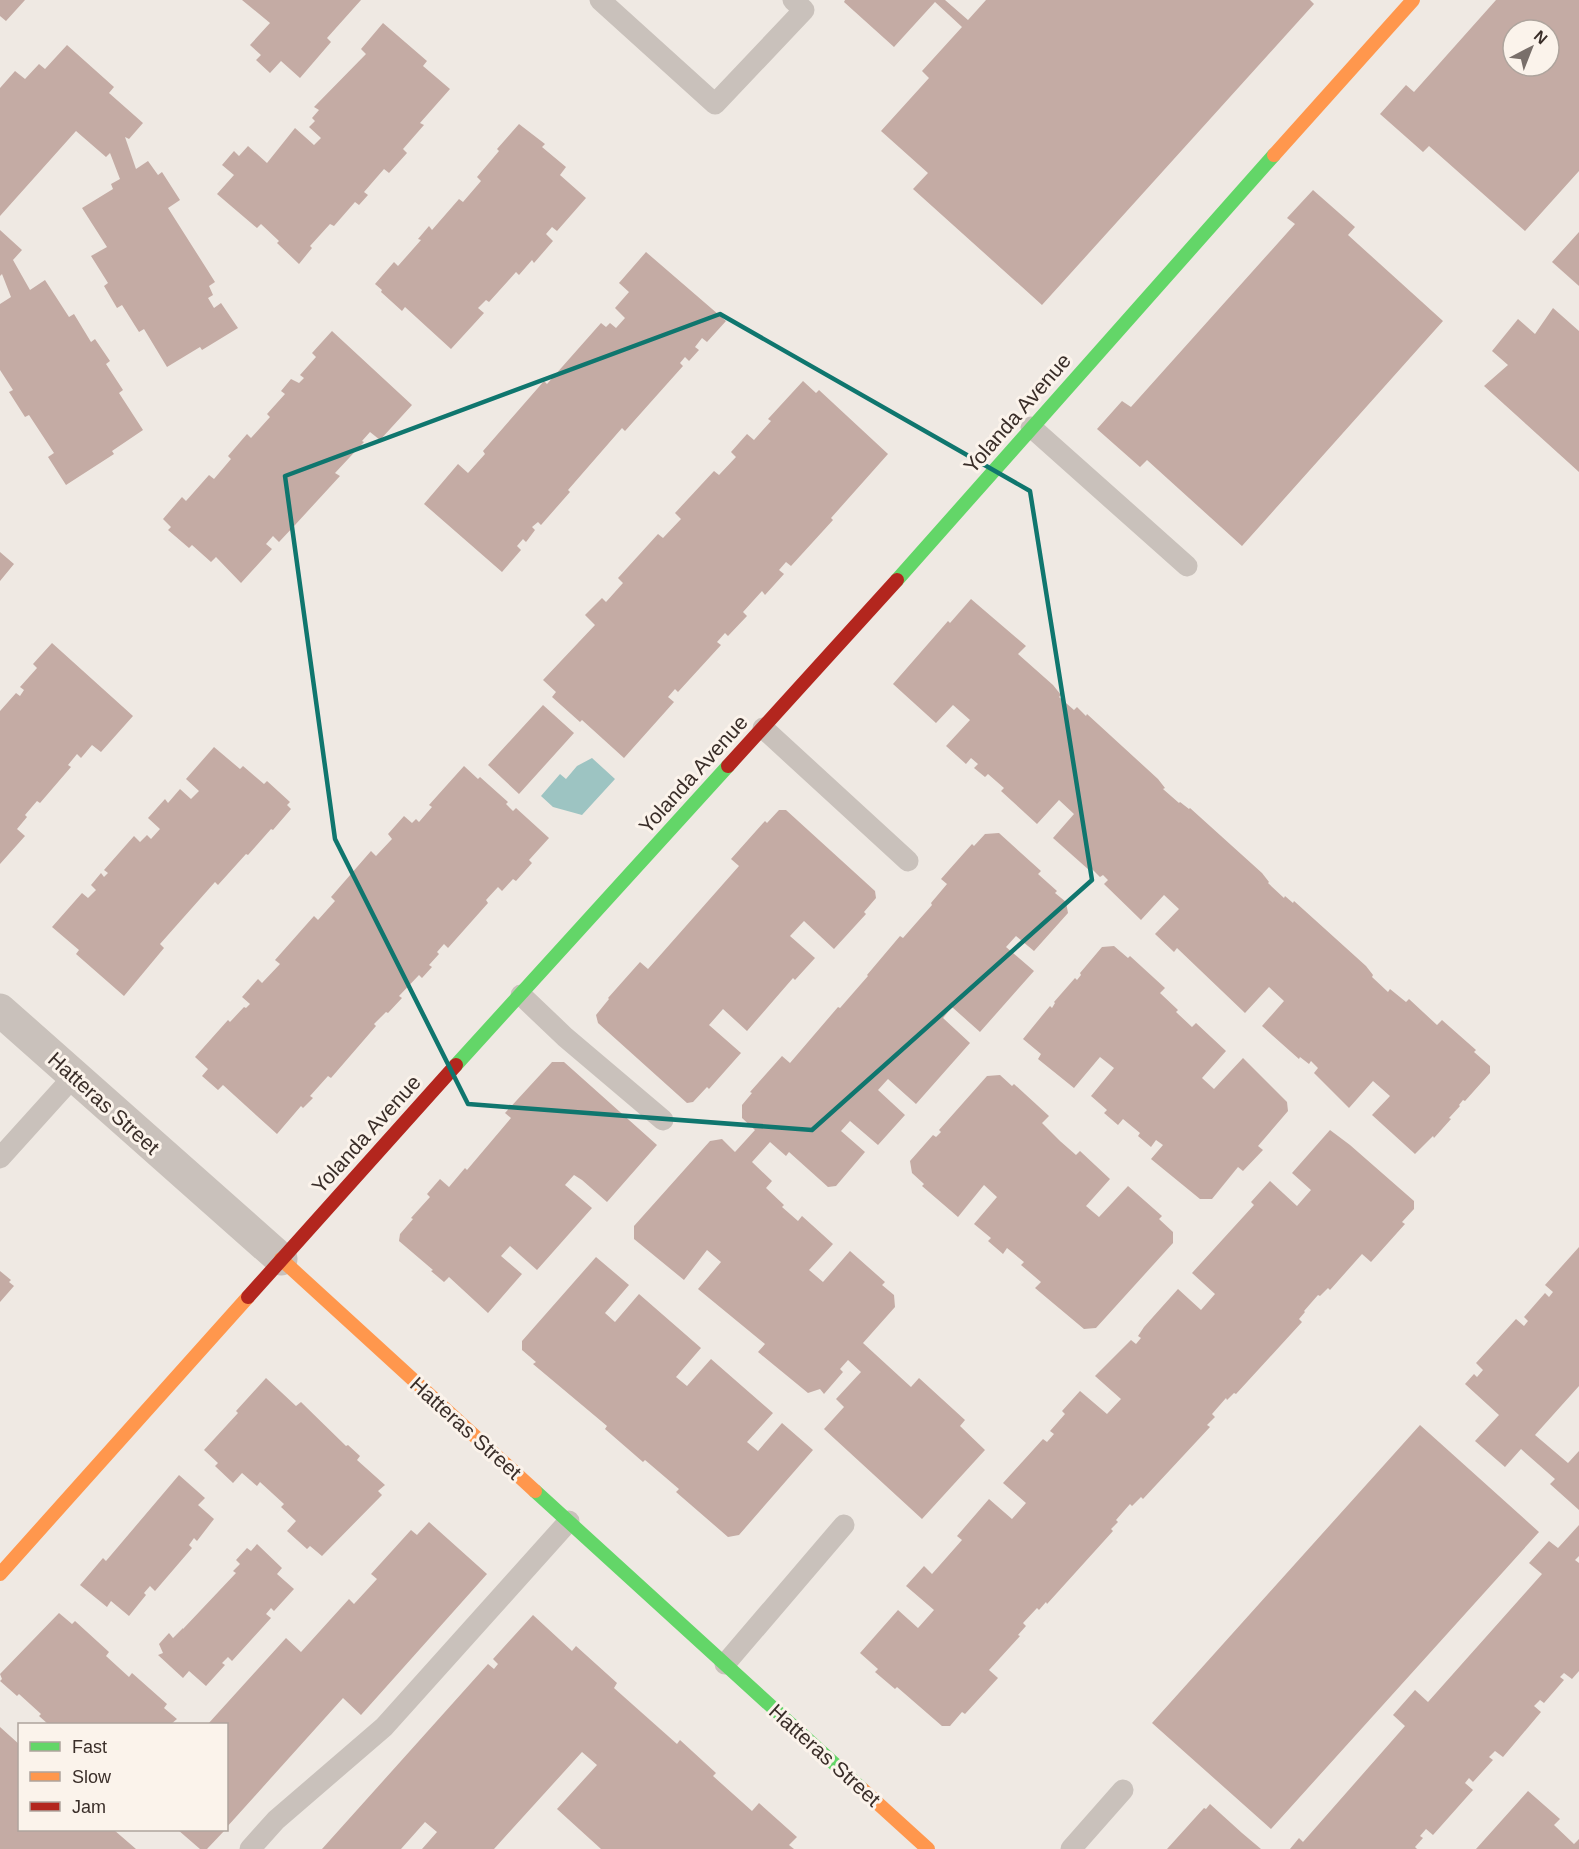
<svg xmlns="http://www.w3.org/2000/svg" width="1579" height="1849" viewBox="0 0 1579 1849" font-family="Helvetica,sans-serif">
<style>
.water{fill:#9dc4c2}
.building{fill:#c4aba4;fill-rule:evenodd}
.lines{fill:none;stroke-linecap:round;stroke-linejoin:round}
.lane{stroke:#c9c1bb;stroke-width:21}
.street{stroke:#c9c1bb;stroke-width:33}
.fast{stroke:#63d668;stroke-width:14}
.slow{stroke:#ff974d;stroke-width:14}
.jam{stroke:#b3261e;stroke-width:14}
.marked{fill:none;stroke:#0f766e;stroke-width:4.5;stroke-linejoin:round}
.labels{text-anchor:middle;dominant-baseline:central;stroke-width:6;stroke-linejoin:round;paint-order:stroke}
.street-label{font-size:21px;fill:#3a2e29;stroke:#fbf3eb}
</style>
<rect width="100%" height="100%" fill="#efe9e3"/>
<path class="water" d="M 592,758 L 615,779 L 582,815 L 553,807 L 541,796 L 560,774 L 566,779 L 577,766 Z"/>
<path class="building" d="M 0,0 L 25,0 L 6,21 L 0,16 Z
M 242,0 L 361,0 L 327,38 L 331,42 L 300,78 L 281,61 L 270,73 L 256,60 L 261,55 L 250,45 L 270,23 Z
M 845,0 L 945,0 L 968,20 L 986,0 L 1310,0 L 1314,4 L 1042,305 L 913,189 L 928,173 L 881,131 L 929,78 L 922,71 L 962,27 L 935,2 L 894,47 L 844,2 Z
M 1496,0 L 1579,0 L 1579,171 L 1525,231 L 1429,146 L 1423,152 L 1380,114 L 1406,85 L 1414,92 ZM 1513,30 L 1549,30 L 1549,66 L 1513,66 Z
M 383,23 L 427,61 L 423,66 L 450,89 L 420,123 L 424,125 L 403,149 L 407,153 L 389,173 L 384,169 L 364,192 L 368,195 L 359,205 L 355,202 L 334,226 L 330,224 L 310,246 L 312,248 L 299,264 L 277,243 L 279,241 L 261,224 L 257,228 L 217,194 L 234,175 L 222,165 L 234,151 L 239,156 L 248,146 L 267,163 L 295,128 L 314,145 L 321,138 L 309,127 L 315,121 L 312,118 L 319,110 L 314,107 L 366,54 L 361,49 Z
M 67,45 L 114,87 L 109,93 L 143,123 L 129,139 L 125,137 L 136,169 L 148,161 L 158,175 L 162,172 L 180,200 L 168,208 L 215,282 L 209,286 L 213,295 L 208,298 L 214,308 L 221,303 L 238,328 L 202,350 L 200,347 L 167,367 L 144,329 L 139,332 L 122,305 L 117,308 L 104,286 L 108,283 L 91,256 L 107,247 L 82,208 L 113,189 L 111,184 L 120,179 L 110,153 L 106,157 L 76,131 L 0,216 L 0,88 L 15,71 L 25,79 L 39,64 L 45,69 Z
M 519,124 L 545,144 L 542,147 L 566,167 L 560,175 L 586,198 L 557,231 L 552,227 L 546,234 L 553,241 L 534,263 L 532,260 L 519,275 L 516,272 L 489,302 L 486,300 L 478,308 L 484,313 L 451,349 L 405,307 L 402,311 L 381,292 L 382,290 L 375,284 L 394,262 L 398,266 L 421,240 L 418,239 L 429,226 L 432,230 L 459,199 L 463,202 L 481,181 L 477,177 L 499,151 L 497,149 Z
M 1313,190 L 1355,227 L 1348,235 L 1443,321 L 1242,546 L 1147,460 L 1140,467 L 1097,429 L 1122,401 L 1131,407 L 1295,224 L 1287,218 Z
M 0,230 L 22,250 L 13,260 L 30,290 L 45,280 L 69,317 L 74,314 L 91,342 L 95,339 L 110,361 L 106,364 L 123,390 L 119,393 L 143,430 L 112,451 L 114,454 L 66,485 L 48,457 L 54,453 L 29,415 L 25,417 L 9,392 L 13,390 L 0,370 L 0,304 L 11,297 L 2,274 L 0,276 Z
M 1579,232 L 1579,286 L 1552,262 Z
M 646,252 L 726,321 L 707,342 L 702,338 L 695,347 L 699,350 L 689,361 L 685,357 L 680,363 L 683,366 L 625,431 L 622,428 L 568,490 L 570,492 L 541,525 L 538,522 L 532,527 L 535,530 L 526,542 L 523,539 L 517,546 L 521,550 L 502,572 L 424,504 L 458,464 L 468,473 L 485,454 L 483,451 L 544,381 L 547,384 L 601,323 L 606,327 L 610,323 L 616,328 L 625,318 L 615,308 L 629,292 L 619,283 Z
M 1553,308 L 1579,331 L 1579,472 L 1484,386 L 1508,365 L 1492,351 L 1518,319 L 1535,334 Z
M 332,331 L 412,405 L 380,440 L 370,432 L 362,441 L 364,442 L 335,473 L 340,476 L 295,525 L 279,542 L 273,536 L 266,544 L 272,549 L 241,583 L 216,557 L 211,562 L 192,545 L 189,548 L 168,530 L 171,527 L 163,519 L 182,497 L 186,501 L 209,475 L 214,479 L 231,459 L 228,456 L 247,434 L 251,438 L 270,417 L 267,414 L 285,394 L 281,391 L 291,379 L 299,383 L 304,378 L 300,375 L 316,357 L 312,353 Z
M 803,381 L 816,393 L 819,390 L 888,454 L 831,518 L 833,520 L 791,566 L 786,562 L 779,570 L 784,574 L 765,595 L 762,591 L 743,612 L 747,616 L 728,636 L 725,633 L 717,642 L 721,645 L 678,692 L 675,689 L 668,697 L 674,702 L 624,758 L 582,720 L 580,722 L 552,697 L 556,692 L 543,680 L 595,625 L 585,615 L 602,598 L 606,602 L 623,583 L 618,578 L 658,534 L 663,538 L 681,519 L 675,513 L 714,471 L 719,475 L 736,457 L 731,452 L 747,434 L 754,440 L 771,421 L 768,419 Z
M 0,552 L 14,564 L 0,581 Z
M 971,599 L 1026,646 L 1018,654 L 1053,685 L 1061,695 L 1059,697 L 1074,710 L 1077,707 L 1086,716 L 1087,714 L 1158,779 L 1165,788 L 1163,789 L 1179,803 L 1180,802 L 1189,809 L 1190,808 L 1262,873 L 1269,882 L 1268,883 L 1284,898 L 1285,896 L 1293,903 L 1294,901 L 1366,966 L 1373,975 L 1372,977 L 1388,992 L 1390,989 L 1406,1002 L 1409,999 L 1437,1025 L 1442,1020 L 1476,1050 L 1474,1052 L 1490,1066 L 1490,1073 L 1465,1101 L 1463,1100 L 1459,1105 L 1460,1106 L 1449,1118 L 1451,1119 L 1434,1138 L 1433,1136 L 1415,1154 L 1372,1115 L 1390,1096 L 1373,1081 L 1349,1108 L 1314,1073 L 1318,1068 L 1311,1061 L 1309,1064 L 1300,1057 L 1299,1059 L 1262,1026 L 1284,1001 L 1269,987 L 1245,1013 L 1177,948 L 1174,952 L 1155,934 L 1179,909 L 1164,895 L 1141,920 L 1104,884 L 1108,880 L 1103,875 L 1100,877 L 1091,868 L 1089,870 L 1053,838 L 1074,814 L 1059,800 L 1037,824 L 1001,791 L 1004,788 L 988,774 L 985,777 L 974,768 L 978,764 L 971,758 L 966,764 L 946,746 L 970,720 L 953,705 L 936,723 L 893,684 L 948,621 L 950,623 Z
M 52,643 L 133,716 L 101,752 L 92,745 L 81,758 L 77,754 L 68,765 L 71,767 L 40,803 L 37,801 L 25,815 L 27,817 L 17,829 L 25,836 L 0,864 L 0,711 L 16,693 L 20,696 L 24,690 L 20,687 L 37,668 L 33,664 Z
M 543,705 L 574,733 L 519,794 L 488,765 Z
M 214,747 L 240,769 L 243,766 L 264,784 L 267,781 L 290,802 L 287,805 L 291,809 L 273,830 L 271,829 L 248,855 L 246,854 L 218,885 L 215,882 L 160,944 L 164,948 L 124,996 L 76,954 L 79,950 L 52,927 L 82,893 L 88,898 L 96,890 L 91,885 L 101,873 L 104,877 L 108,873 L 104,870 L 134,836 L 140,842 L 147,835 L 151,839 L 160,829 L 148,818 L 165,799 L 168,803 L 180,789 L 191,799 L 199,791 L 186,779 Z
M 464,766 L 478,779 L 480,777 L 508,802 L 506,804 L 513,811 L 516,808 L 549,838 L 529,860 L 532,863 L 516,881 L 513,879 L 502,891 L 498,887 L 486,900 L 488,903 L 448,948 L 444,944 L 437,952 L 439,954 L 429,965 L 432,967 L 422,978 L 419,975 L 399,996 L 402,998 L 388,1013 L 386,1012 L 374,1024 L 376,1026 L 331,1078 L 328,1076 L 310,1096 L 313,1098 L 303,1108 L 301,1106 L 277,1134 L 223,1085 L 218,1090 L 202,1076 L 208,1069 L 195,1057 L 228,1020 L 230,1022 L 244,1007 L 246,1008 L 250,1004 L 242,997 L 258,979 L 262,983 L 280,964 L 275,960 L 314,916 L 318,920 L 335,901 L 331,897 L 371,851 L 376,856 L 392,839 L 388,834 L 404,816 L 412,823 L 416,819 L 419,822 L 432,807 L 429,805 Z
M 779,810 L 786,810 L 875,891 L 876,898 L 864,912 L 866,914 L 834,949 L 804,921 L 790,936 L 815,958 L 795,980 L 793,978 L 747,1031 L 723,1009 L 709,1025 L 741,1053 L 709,1089 L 707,1087 L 693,1102 L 687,1103 L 598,1023 L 596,1015 L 609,999 L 608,998 L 640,962 L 648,969 L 739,866 L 731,859 L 765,821 L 767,823 Z
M 999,833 L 1041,871 L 1038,874 L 1057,891 L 1055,893 L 1066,902 L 1068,913 L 1034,951 L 1016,936 L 1006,947 L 1034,971 L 980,1032 L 952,1007 L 943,1018 L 970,1043 L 916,1104 L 888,1079 L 878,1090 L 905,1115 L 878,1145 L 850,1121 L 841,1131 L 865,1152 L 836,1186 L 828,1187 L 789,1152 L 786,1156 L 770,1142 L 752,1162 L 772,1181 L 766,1188 L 784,1205 L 782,1207 L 798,1221 L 802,1216 L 833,1244 L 809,1270 L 823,1282 L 850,1251 L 885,1282 L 882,1285 L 894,1295 L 895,1307 L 863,1343 L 911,1387 L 919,1378 L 965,1420 L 960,1426 L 985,1450 L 922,1519 L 824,1429 L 844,1407 L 836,1399 L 861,1372 L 848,1360 L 840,1369 L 843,1372 L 824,1394 L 820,1389 L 808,1393 L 758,1352 L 765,1344 L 698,1289 L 721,1262 L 707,1250 L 684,1280 L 634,1239 L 634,1226 L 710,1141 L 722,1139 L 735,1152 L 755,1130 L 742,1118 L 742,1105 L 752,1093 L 750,1092 L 782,1056 L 790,1063 L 838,1007 L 840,1008 L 868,976 L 867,975 L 900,936 L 903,938 L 932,905 L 931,903 L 947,884 L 941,879 L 972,844 L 974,846 L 985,834 Z
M 1114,946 L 1128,958 L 1130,956 L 1165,988 L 1160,993 L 1178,1010 L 1176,1012 L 1192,1027 L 1196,1023 L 1226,1051 L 1202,1078 L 1214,1089 L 1243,1058 L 1287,1102 L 1288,1111 L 1258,1146 L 1263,1150 L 1243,1171 L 1238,1167 L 1212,1199 L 1200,1199 L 1151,1159 L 1163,1145 L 1156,1140 L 1151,1147 L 1138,1136 L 1140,1133 L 1123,1119 L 1118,1125 L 1104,1113 L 1107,1110 L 1091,1096 L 1114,1068 L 1100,1057 L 1074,1088 L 1038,1059 L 1041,1054 L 1023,1039 L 1050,1006 L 1052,1008 L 1055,1003 L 1054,1002 L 1075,978 L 1077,980 L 1081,975 L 1080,973 L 1102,947 Z
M 552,1062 L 564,1062 L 657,1145 L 607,1202 L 582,1180 L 574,1175 L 565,1185 L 592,1208 L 537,1270 L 510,1246 L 501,1256 L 522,1274 L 488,1313 L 449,1277 L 444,1282 L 431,1271 L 433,1270 L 399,1241 L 400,1234 L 413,1219 L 411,1218 L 430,1197 L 427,1194 L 440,1179 L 449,1187 L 465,1168 L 467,1170 L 511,1118 L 505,1113 Z
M 1000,1075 L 1012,1086 L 1014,1084 L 1049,1116 L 1042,1123 L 1060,1141 L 1076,1155 L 1080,1151 L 1110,1179 L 1086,1206 L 1099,1217 L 1128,1186 L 1162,1216 L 1159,1219 L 1173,1232 L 1173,1243 L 1096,1328 L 1084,1329 L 1035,1288 L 1041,1282 L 1021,1265 L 1024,1262 L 1007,1248 L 1003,1254 L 988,1241 L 991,1238 L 974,1224 L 997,1197 L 984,1185 L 958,1217 L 922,1186 L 924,1184 L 912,1173 L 910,1161 L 933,1135 L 936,1137 L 941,1132 L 939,1130 L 987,1076 Z
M 1330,1130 L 1350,1145 L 1414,1201 L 1414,1209 L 1402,1222 L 1405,1224 L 1371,1262 L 1362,1254 L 1330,1290 L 1328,1288 L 1320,1296 L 1318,1295 L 1304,1311 L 1305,1312 L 1299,1319 L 1302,1322 L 1236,1394 L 1234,1393 L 1227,1400 L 1226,1398 L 1212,1414 L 1215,1417 L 1207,1425 L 1210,1427 L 1143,1499 L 1141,1497 L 1132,1506 L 1130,1504 L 1116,1520 L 1118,1522 L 1111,1529 L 1113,1531 L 1047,1604 L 1046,1602 L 1039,1610 L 1037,1608 L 1023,1623 L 1026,1626 L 1018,1635 L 1020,1636 L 989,1670 L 998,1678 L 965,1714 L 962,1712 L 950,1726 L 942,1726 L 897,1687 L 895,1689 L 875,1672 L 878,1669 L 860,1653 L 898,1610 L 918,1628 L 934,1610 L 906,1586 L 924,1566 L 932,1574 L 962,1540 L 957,1536 L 989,1499 L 1012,1519 L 1026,1503 L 1003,1483 L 1043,1439 L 1047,1442 L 1054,1434 L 1050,1431 L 1065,1414 L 1062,1411 L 1080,1391 L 1107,1414 L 1121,1399 L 1095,1376 L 1131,1340 L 1136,1344 L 1141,1338 L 1138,1336 L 1144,1327 L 1178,1289 L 1201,1310 L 1215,1294 L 1192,1273 L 1254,1205 L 1251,1202 L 1270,1181 L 1297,1206 L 1311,1190 L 1292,1173 Z
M 1579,1247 L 1579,1386 L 1535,1435 L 1568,1463 L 1579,1451 L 1579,1510 L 1550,1484 L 1555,1479 L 1521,1449 L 1505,1467 L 1475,1441 L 1499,1415 L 1465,1384 L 1474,1374 L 1477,1377 L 1483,1370 L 1476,1363 L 1516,1319 L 1524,1326 L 1528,1321 L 1524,1317 L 1545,1293 L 1549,1297 L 1553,1292 L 1545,1285 Z
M 596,1257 L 629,1285 L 605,1313 L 615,1322 L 639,1294 L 701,1348 L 676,1377 L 687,1386 L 711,1359 L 773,1413 L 747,1442 L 758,1451 L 782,1423 L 813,1450 L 739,1535 L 728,1537 L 676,1492 L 679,1489 L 645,1460 L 643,1462 L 605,1429 L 607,1426 L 533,1364 L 536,1362 L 522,1350 L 522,1341 Z
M 0,1271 L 11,1280 L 9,1282 L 14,1286 L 0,1302 Z
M 266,1378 L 296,1406 L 301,1402 L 346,1446 L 348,1445 L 360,1456 L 357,1460 L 385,1485 L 378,1491 L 382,1495 L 322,1556 L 310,1546 L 307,1549 L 287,1531 L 296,1521 L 281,1507 L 284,1504 L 260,1482 L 257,1486 L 242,1473 L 233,1483 L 215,1466 L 218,1463 L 204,1450 L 238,1413 L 236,1411 Z
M 1420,1425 L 1539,1532 L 1271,1829 L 1152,1723 Z
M 179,1475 L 205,1498 L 198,1505 L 214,1519 L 197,1541 L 194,1538 L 189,1545 L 192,1548 L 155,1591 L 150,1586 L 144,1593 L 146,1595 L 129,1616 L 111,1601 L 107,1607 L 80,1585 L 103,1558 L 106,1561 Z
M 429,1522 L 487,1574 L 361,1715 L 343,1698 L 226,1828 L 226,1724 L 208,1724 L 286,1638 L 301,1652 L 349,1599 L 354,1604 L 377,1579 L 371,1574 L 411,1530 L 417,1535 Z
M 1579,1525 L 1579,1556 L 1575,1560 L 1579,1563 L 1579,1671 L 1572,1679 L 1564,1673 L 1560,1677 L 1564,1680 L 1544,1703 L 1540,1700 L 1534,1706 L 1541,1712 L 1503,1757 L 1495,1751 L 1489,1757 L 1493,1760 L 1473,1782 L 1469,1778 L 1465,1783 L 1473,1790 L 1433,1835 L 1426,1829 L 1420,1836 L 1423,1838 L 1415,1847 L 1417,1849 L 1290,1849 L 1299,1838 L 1303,1842 L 1405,1726 L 1393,1715 L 1415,1690 L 1428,1702 L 1542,1574 L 1529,1563 L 1549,1541 L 1558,1548 Z
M 257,1544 L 282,1568 L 277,1574 L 294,1589 L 274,1611 L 271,1608 L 266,1614 L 271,1618 L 232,1661 L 228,1657 L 222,1663 L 225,1665 L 206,1686 L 189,1671 L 183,1678 L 158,1655 L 163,1653 L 159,1644 L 169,1633 L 173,1638 L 183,1628 L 183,1629 L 236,1573 L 233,1571 L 240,1564 L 236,1560 L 247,1548 L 251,1551 Z
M 59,1613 L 72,1624 L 75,1621 L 109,1652 L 106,1656 L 129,1677 L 132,1673 L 167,1704 L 164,1708 L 177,1719 L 171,1724 L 48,1724 L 39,1716 L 41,1714 L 19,1694 L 17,1696 L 0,1681 L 2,1679 L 0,1674 Z
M 533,1615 L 572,1651 L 576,1646 L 617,1683 L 614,1688 L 677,1744 L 680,1740 L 716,1773 L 713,1776 L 752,1811 L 759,1803 L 797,1837 L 789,1845 L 794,1849 L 601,1849 L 557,1809 L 597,1765 L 582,1752 L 494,1849 L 422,1849 L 437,1832 L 425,1822 L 401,1849 L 322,1849 L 488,1664 L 494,1669 L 498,1664 L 493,1659 Z
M 0,1727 L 20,1745 L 20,1830 L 114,1830 L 136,1849 L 0,1849 Z
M 1528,1791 L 1560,1819 L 1554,1825 L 1574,1844 L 1579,1839 L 1579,1849 L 1476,1849 Z
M 1210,1804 L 1242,1833 L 1261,1849 L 1167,1849 L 1204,1808 L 1206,1809 Z
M 178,1830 L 225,1830 L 207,1849 L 200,1849 Z"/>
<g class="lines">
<path class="lane" d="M 600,0 L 715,104 L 804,10 L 793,0
M 1031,427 L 1187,566
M 763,728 L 908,861
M 521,995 L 565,1037 L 663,1120
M 0,1158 L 74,1076
M 725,1664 L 844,1525
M 250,1849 L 276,1820 L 384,1727 L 569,1521
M 1071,1849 L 1123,1790"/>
<path class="street" d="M 0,1010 L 281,1259"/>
<path class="fast" d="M 897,580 L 1274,155
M 456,1065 L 728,766
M 535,1491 L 862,1789"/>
<path class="slow" d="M 1274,155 L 1413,0
M 281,1259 L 535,1491
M 0,1574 L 248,1297
M 862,1789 L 928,1849"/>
<path class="jam" d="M 728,766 L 897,580
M 248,1297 L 456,1065"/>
</g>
<path class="marked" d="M 720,314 L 1030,491 L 1092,880 L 812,1130 L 468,1104 L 335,839 L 285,476 Z"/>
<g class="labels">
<g class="street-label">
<text transform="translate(1017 413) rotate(-49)">Yolanda Avenue</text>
<text transform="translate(693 774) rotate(-48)">Yolanda Avenue</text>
<text transform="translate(104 1103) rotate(42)">Hatteras Street</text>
<text transform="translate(366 1134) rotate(-48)">Yolanda Avenue</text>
<text transform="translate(466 1428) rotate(42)">Hatteras Street</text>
<text transform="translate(825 1755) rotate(42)">Hatteras Street</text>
</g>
</g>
<rect x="18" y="1723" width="210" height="108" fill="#fbf3eb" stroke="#aea49d" stroke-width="1.5"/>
<rect x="30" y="1742" width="30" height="9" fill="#63d668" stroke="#aea49d" stroke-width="1.5"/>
<text x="72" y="1753" font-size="18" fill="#3a2e29">Fast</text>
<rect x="30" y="1772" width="30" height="9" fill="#ff974d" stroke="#aea49d" stroke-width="1.5"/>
<text x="72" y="1783" font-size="18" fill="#3a2e29">Slow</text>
<rect x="30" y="1802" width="30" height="9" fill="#b3261e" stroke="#aea49d" stroke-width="1.5"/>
<text x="72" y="1813" font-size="18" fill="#3a2e29">Jam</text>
<g transform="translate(1531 48) rotate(42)"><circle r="28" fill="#fbf3eb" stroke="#aea49d" stroke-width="1.5"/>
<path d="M0-4.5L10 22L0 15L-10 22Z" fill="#796f6a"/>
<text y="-9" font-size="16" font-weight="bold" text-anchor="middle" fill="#3a2e29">N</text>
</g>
</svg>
